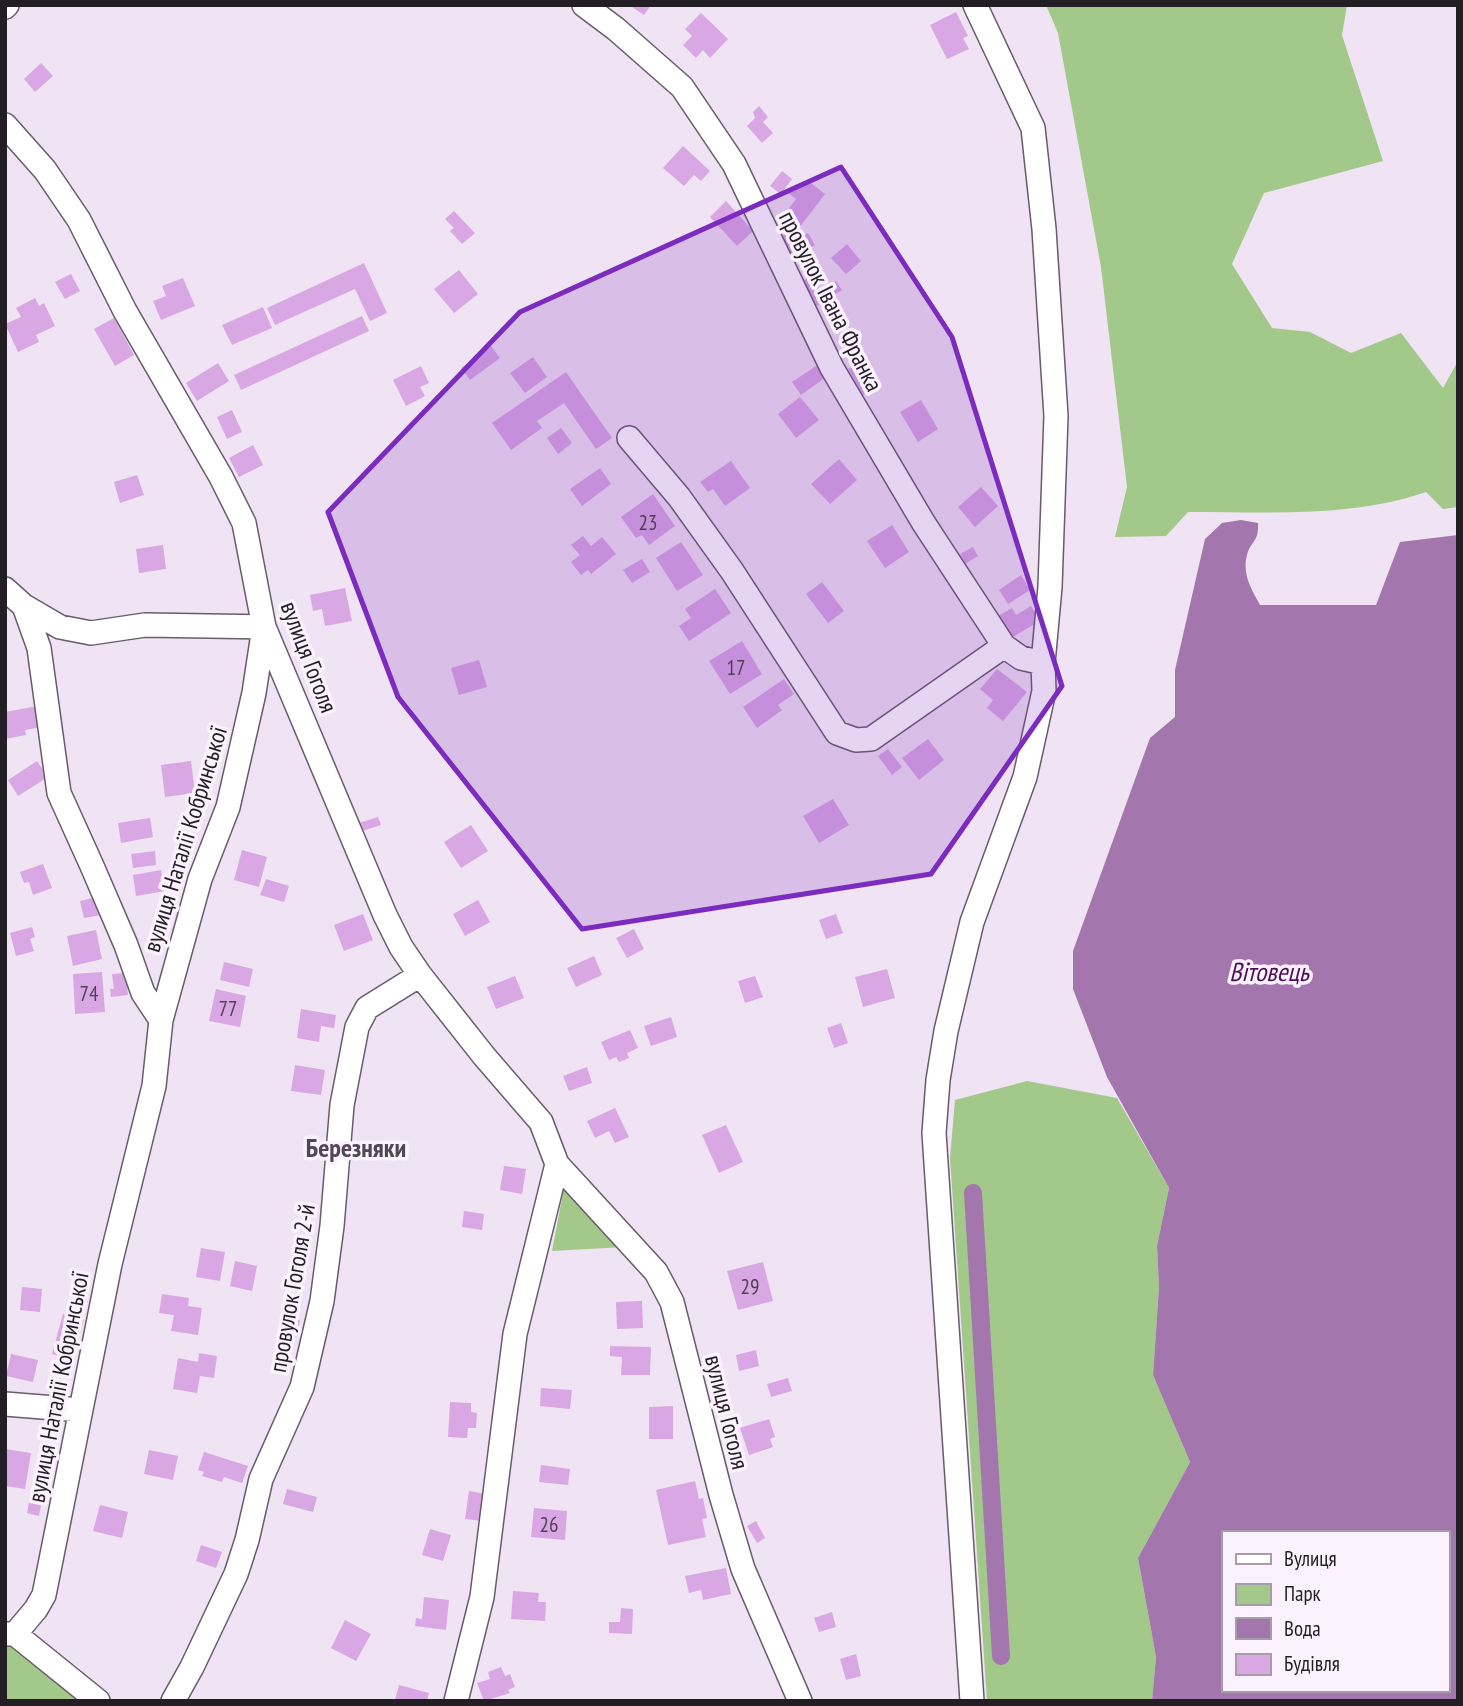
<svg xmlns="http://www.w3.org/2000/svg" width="1463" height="1706" viewBox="0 0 1463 1706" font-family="'PT Sans Narrow',sans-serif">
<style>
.green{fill:#a2c989}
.water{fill:#a476ae;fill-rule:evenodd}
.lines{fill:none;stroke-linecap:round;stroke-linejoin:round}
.canal{stroke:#a476ae;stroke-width:18}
.building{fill:#d9a8e4}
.minor-casing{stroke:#685c6a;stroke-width:26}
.minor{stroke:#fff;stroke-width:23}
.marked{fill:#7b2cbf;fill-opacity:0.2;stroke:#7b2cbf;stroke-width:5;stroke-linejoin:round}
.labels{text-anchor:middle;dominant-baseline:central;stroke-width:7;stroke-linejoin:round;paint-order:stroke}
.number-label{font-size:21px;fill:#504054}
.street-label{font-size:24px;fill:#231e24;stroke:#fcf1fe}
.water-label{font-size:26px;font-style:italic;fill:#4b0f57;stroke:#fcf1fe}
.neighbourhood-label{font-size:26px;font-weight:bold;fill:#514654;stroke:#fcf1fe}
</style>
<rect width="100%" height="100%" fill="#f0e3f3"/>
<path class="green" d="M 1046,5 L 1347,5 L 1342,35 L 1383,161 L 1264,193 L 1232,264 L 1272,328 L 1310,332 L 1351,353 L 1401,333 L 1443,388 L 1458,361 L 1458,507 L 1443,509 L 1426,492 C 1350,518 1267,512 1188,512 L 1166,536 L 1115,537 L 1127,487 L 1101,267 L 1058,33 Z
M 1027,1081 L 1117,1098 L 1169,1188 L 1157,1246 L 1159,1287 L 1153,1375 L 1190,1462 L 1138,1558 L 1156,1657 L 1152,1701 L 987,1701 L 950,1158 L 955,1100 Z
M 565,1183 L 624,1247 L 552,1251 Z
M 5,1633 L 78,1701 L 5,1701 Z"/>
<path class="water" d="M 1241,520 L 1258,523 C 1259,543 1251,540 1247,555 C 1242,574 1251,589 1260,605 L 1376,605 L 1400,542 L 1458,535 L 1458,1701 L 1152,1701 L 1156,1657 L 1138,1558 L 1190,1462 L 1153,1375 L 1159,1287 L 1157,1246 L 1169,1188 L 1107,1077 L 1073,989 L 1073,951 L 1150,738 L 1175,717 L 1175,670 L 1205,539 L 1222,523 ZM 1223,1533 L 1447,1533 L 1447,1690 L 1223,1690 Z"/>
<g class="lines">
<path class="canal" d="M 973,1193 L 1001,1656"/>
</g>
<path class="building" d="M 629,5 L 651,5 L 644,15 Z
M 956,12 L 968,36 L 963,38 L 969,49 L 947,59 L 930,25 Z
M 701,13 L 728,39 L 710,58 L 703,50 L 696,58 L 683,45 L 692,36 L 685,29 Z
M 41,63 L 53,76 L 35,92 L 24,79 Z
M 759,106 L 768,117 L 763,122 L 773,133 L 762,143 L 747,126 L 755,118 L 753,112 Z
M 683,146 L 710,171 L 701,181 L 694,175 L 684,186 L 663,168 Z
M 782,171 L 792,179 L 781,194 L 770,186 Z
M 807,180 L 825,194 L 799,228 L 783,216 L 796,199 L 788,193 L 796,184 L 801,188 Z
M 726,201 L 753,231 L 737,246 L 710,217 Z
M 454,211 L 475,233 L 462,244 L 450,231 L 454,228 L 445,219 Z
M 789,232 L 795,242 L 808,233 L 815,245 L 792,259 L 779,238 Z
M 847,244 L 861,261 L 846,274 L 831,258 Z
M 364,263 L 387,313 L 370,321 L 355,289 L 275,325 L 267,308 Z
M 459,270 L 478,294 L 454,313 L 434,289 Z
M 71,274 L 80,291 L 65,299 L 55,282 Z
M 811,276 L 821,291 L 836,281 L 842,290 L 817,306 L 801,282 Z
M 183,278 L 195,306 L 161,320 L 153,301 L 166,296 L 162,286 Z
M 35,298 L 39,306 L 44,303 L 55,326 L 36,335 L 39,342 L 18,352 L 5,324 L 21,317 L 16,308 Z
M 263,307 L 272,328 L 232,345 L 222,325 Z
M 362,316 L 369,331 L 241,390 L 234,375 Z
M 114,318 L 134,355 L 115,366 L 94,329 Z
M 491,346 L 500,358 L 470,380 L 461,368 Z
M 533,357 L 547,377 L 525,393 L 510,373 Z
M 866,360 L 880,385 L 863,395 L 848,369 Z
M 822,362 L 830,374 L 801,395 L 792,382 Z
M 218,363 L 229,381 L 197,401 L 186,383 Z
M 421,366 L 429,383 L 420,387 L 425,396 L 406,406 L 393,380 Z
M 566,372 L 612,438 L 596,449 L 564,403 L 537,421 L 542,428 L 511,450 L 492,423 Z
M 800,397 L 819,420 L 796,438 L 778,414 Z
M 921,400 L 938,429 L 918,442 L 900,412 Z
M 232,410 L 242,432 L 227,439 L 217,417 Z
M 561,428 L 572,443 L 558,454 L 547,438 Z
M 253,445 L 263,465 L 239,477 L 229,458 Z
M 839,459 L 857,480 L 830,504 L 811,484 Z
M 731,461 L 750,488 L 725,506 L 713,489 L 708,492 L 700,482 Z
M 600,468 L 611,484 L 582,506 L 570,489 Z
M 137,475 L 144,495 L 120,503 L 114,482 Z
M 981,487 L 998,506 L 975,527 L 958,507 Z
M 653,494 L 675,526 L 649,545 L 642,535 L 636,538 L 621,517 Z
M 892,525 L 909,552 L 885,568 L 867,541 Z
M 583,536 L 591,546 L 602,537 L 616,554 L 591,574 L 588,570 L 581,575 L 571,562 L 580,555 L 571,545 Z
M 681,542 L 703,575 L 677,591 L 656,558 Z
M 163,545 L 166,569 L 139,573 L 136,549 Z
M 973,547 L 978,556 L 965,564 L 960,554 Z
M 642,559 L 650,572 L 632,583 L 623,570 Z
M 1021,575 L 1030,590 L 1008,604 L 999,590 Z
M 822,582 L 844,611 L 828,623 L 806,594 Z
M 345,588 L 352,621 L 325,626 L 322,609 L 313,611 L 310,595 Z
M 715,589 L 731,613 L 689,641 L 679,626 L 691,618 L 685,609 Z
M 1031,606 L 1040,621 L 1011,638 L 998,616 L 1012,608 L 1016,615 Z
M 742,641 L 762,674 L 730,694 L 709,661 Z
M 479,660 L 487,687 L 459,695 L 451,668 Z
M 997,669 L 1027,692 L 1003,721 L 987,708 L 993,700 L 980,689 Z
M 784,679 L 794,694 L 778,705 L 782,710 L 757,728 L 743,707 Z
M 38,706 L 42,727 L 25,730 L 26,735 L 5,739 L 5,712 Z
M 928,739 L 944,760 L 919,780 L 902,758 Z
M 888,749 L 902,767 L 892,775 L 878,756 Z
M 37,761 L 48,777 L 18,796 L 8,780 Z
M 191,761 L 195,793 L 165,797 L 161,765 Z
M 833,799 L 849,825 L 819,843 L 803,816 Z
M 378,817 L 381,825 L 362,831 L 359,823 Z
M 150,818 L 153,837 L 121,843 L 118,823 Z
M 471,825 L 488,851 L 461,868 L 444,842 Z
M 242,850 L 267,857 L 259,887 L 234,880 Z
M 155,851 L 156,865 L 133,868 L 131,854 Z
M 43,864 L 52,888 L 33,895 L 29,882 L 24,883 L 20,872 Z
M 161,870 L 165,891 L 136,896 L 133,875 Z
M 266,879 L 289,886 L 284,902 L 260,895 Z
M 97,897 L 101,915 L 84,918 L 80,901 Z
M 478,900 L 490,922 L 465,936 L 453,914 Z
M 363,914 L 373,940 L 344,951 L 334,925 Z
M 836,914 L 843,933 L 826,939 L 819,920 Z
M 32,927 L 35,937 L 30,939 L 34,951 L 16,956 L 10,933 Z
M 634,929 L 644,949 L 627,958 L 616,938 Z
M 96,930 L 102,959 L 73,966 L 67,936 Z
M 594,956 L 602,975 L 576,987 L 567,968 Z
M 224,962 L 253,969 L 249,987 L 220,980 Z
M 887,969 L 895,998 L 863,1007 L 855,977 Z
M 102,972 L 105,1012 L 75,1014 L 73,974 Z
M 126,973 L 128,995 L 111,997 L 110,989 L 114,989 L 112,974 Z
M 515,976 L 524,998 L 496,1009 L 487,987 Z
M 755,976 L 763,997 L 745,1003 L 738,981 Z
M 216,989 L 246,996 L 240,1027 L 209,1021 Z
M 301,1009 L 336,1015 L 334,1028 L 321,1026 L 319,1042 L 297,1038 Z
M 671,1017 L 677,1037 L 651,1046 L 644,1026 Z
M 841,1023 L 848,1043 L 834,1048 L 827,1028 Z
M 630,1030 L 638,1048 L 627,1053 L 629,1058 L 619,1062 L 616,1057 L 609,1060 L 601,1042 Z
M 295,1065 L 325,1070 L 321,1095 L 291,1091 Z
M 587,1067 L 592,1083 L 569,1091 L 563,1076 Z
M 615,1108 L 629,1137 L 615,1143 L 609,1131 L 595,1138 L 587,1121 Z
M 726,1125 L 743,1162 L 719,1173 L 702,1135 Z
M 504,1166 L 526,1169 L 522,1194 L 500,1190 Z
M 464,1211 L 484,1214 L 482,1230 L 462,1227 Z
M 201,1248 L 225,1252 L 220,1281 L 196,1277 Z
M 235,1261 L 257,1266 L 252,1291 L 230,1286 Z
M 763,1262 L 773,1301 L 738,1310 L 727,1271 Z
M 22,1287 L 42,1289 L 40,1312 L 20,1310 Z
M 162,1294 L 189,1298 L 188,1306 L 202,1308 L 198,1335 L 171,1331 L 174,1315 L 159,1313 Z
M 642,1301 L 643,1328 L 617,1329 L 616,1302 Z
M 63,1314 L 84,1320 L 73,1360 L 52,1354 Z
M 282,1317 L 300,1320 L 296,1338 L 279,1334 Z
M 610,1346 L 651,1347 L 650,1375 L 621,1375 L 622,1357 L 610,1356 Z
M 756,1350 L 759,1366 L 739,1371 L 736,1355 Z
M 199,1353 L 217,1356 L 214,1378 L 200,1376 L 197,1393 L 173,1389 L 178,1358 L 198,1362 Z
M 11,1354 L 38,1360 L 33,1382 L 6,1376 Z
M 788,1378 L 792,1391 L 771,1397 L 767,1384 Z
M 541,1388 L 572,1390 L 570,1409 L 540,1406 Z
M 450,1402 L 471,1403 L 471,1412 L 477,1413 L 476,1428 L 468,1428 L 467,1438 L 448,1437 Z
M 673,1406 L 673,1439 L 649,1439 L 649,1407 Z
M 769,1419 L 775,1437 L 770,1439 L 773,1447 L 749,1455 L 740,1428 Z
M 5,1449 L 31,1453 L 25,1489 L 5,1486 Z
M 149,1450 L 178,1456 L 173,1480 L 144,1474 Z
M 204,1452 L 248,1466 L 242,1483 L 224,1477 L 222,1482 L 202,1476 L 204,1472 L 198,1470 Z
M 541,1465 L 570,1469 L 568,1485 L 539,1482 Z
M 695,1481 L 699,1499 L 703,1498 L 707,1518 L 702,1519 L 706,1537 L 668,1545 L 656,1490 Z
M 287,1489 L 317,1497 L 313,1512 L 283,1504 Z
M 469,1491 L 486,1494 L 482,1521 L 465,1519 Z
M 30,1497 L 42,1500 L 39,1516 L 27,1513 Z
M 100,1505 L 128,1512 L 122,1538 L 93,1531 Z
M 534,1508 L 567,1511 L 565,1540 L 531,1537 Z
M 756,1521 L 765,1538 L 757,1543 L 747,1526 Z
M 430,1529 L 451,1535 L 443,1561 L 422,1555 Z
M 201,1545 L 222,1552 L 216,1568 L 196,1561 Z
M 726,1568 L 731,1594 L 703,1600 L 701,1590 L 689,1593 L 685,1576 Z
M 513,1591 L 539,1593 L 538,1602 L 546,1602 L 545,1621 L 511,1619 Z
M 424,1597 L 449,1600 L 446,1630 L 415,1626 L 416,1618 L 422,1619 Z
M 621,1608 L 633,1609 L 632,1634 L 609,1633 L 609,1622 L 620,1622 Z
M 832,1612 L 836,1627 L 819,1632 L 814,1618 Z
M 345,1620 L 371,1634 L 356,1661 L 331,1648 Z
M 856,1654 L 861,1676 L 846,1680 L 840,1659 Z
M 501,1667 L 505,1676 L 510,1674 L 515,1687 L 508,1690 L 510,1693 L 484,1701 L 477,1683 L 490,1679 L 488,1672 Z
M 399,1685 L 429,1693 L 427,1701 L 395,1700 Z"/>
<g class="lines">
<defs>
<path id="minor" d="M 584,5 L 616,29 L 682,87 L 734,164 L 832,368 L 923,522 L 1004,646 L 1021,658 L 1043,663
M 5,7 L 7,5
M 5,125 L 45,170 L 79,220 L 125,311 L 221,477 L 244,523 L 264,627 L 385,915 L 401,947 L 420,975 L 484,1056 L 541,1122 L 557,1164 L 656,1272 L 672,1302 L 721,1495 L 743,1569 L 800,1701
M 629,438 L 679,497 L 732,571 L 837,733 L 856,740 L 871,739 L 1004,646
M 5,589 L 24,606 L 60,627 L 91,633 L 145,625 L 264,627 L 254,693 L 228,807 L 200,879 L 161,1020 L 154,1086 L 110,1264 L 44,1595 L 36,1609 L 15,1634
M 24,606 L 39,648 L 59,793 L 92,866 L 126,945 L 143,993 L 161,1020
M 5,1404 L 80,1410
M 5,1634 L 15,1634 L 98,1701
M 173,1701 L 192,1667 L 236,1574 L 247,1540 L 261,1479 L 302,1387 L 322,1301 L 332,1226 L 342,1105 L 357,1027 L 367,1008 L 420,975
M 456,1701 L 482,1597 L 515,1334 L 557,1164
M 972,1701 L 934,1133 L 938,1080 L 946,1031 L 972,922 L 1025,777 L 1044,691 L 1043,663 L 1050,587 L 1056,416 L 1044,229 L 1033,128 L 975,5"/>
</defs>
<use href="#minor" class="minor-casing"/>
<use href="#minor" class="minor"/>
</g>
<path class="marked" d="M 841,167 L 952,337 L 1062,686 L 931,874 L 582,929 L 398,697 L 328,512 L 520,312 Z"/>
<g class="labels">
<g class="number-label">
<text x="648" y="522">23</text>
<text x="736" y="667">17</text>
<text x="89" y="993">74</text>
<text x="228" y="1008">77</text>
<text x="750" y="1286">29</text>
<text x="549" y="1524">26</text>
</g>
<g class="street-label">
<text transform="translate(831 301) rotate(63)">провулок Івана Франка</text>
<text transform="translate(309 657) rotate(69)">вулиця Гоголя</text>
<text transform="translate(185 839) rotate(-73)">вулиця Наталії Кобринської</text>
<text transform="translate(292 1288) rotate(-80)">провулок Гоголя 2-й</text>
<text transform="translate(58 1387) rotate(-79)">вулиця Наталії Кобринської</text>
<text transform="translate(727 1412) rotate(76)">вулиця Гоголя</text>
</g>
<g class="water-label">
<text x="1269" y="971">Вітовець</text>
</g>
<g class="neighbourhood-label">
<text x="356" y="1147">Березняки</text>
</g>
</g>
<rect width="1463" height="1706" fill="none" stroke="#231e24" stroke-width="14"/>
<rect x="1222" y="1531" width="228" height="161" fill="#fcf1fe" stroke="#a59da7" stroke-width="2"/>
<rect x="1236" y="1554" width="35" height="10" fill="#ffffff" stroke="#a59da7" stroke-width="2"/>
<text x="1284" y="1566" font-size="21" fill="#231e24">Вулиця</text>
<rect x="1236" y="1584" width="35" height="21" fill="#a2c989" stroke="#a59da7" stroke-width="2"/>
<text x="1284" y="1601" font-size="21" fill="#231e24">Парк</text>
<rect x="1236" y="1618" width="35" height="21" fill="#a476ae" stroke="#a59da7" stroke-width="2"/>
<text x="1284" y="1636" font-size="21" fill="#231e24">Вода</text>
<rect x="1236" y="1654" width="35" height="21" fill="#d9a8e4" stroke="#a59da7" stroke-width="2"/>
<text x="1284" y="1671" font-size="21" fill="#231e24">Будівля</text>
</svg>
